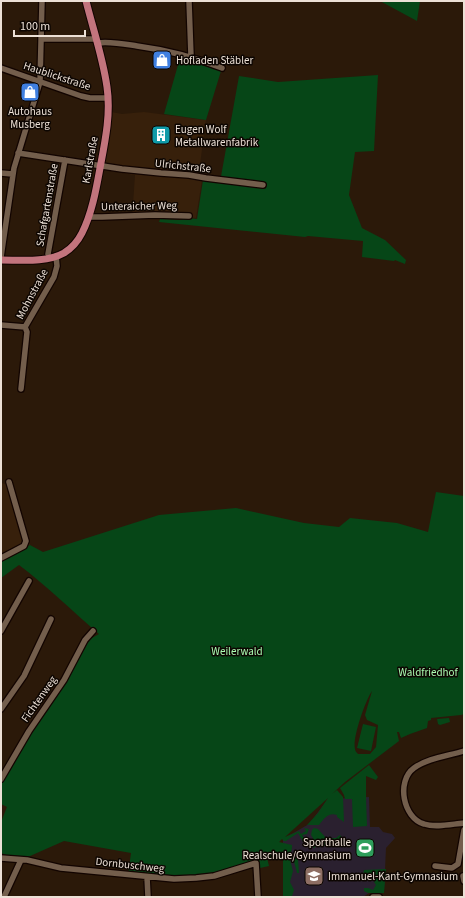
<svg xmlns="http://www.w3.org/2000/svg" width="465" height="898" viewBox="0 0 465 898" font-family="'Source Sans 3',sans-serif">
<style>
.built{fill:#37200b}
.education{fill:#2a202f}
.green{fill:#064617;fill-rule:evenodd}
.lines{fill:none;stroke-linecap:round;stroke-linejoin:round}
.minor-casing{stroke:#120400;stroke-width:8}
.major-casing{stroke:#120400;stroke-width:9}
.minor{stroke:#735e4c;stroke-width:5.5}
.major{stroke:#c2747d;stroke-width:7}
.labels{text-anchor:middle;dominant-baseline:central;stroke-width:3;stroke-linejoin:round;paint-order:stroke}
.poi-label{font-size:11px;fill:#ece0d6;stroke:#0d0602;text-anchor:start}
.street-label{font-size:11px;fill:#ece0d6;stroke:#0d0602}
.park-label{font-size:11px;fill:#aafbb1;stroke:#0d0602}
</style>
<rect width="100%" height="100%" fill="#2b1909"/>
<path class="built" d="M 111,112 L 122,114 L 144,112 L 206,120 L 198,179 L 202,180 L 196,218 L 155,215 L 132,219 L 135,175 L 103,170 Z
M 1,483 L 6,484 L 20,515 L 30,545 L 1,561 Z"/>
<path class="education" d="M 369,797 L 370,827 L 379,827 L 383,832 L 392,834 L 395,838 L 386,848 L 384,892 L 369,893 L 363,897 L 283,897 L 283,839 L 309,824 L 328,799 Z"/>
<path class="green" d="M 380,1 L 420,1 L 417,21 Z
M 180,58 L 221,71 L 206,120 L 164,114 Z
M 378,75 L 374,151 L 355,152 L 349,195 L 362,228 L 385,240 L 406,260 L 405,264 L 395,260 L 394,261 L 362,257 L 363,241 L 308,236 L 305,237 L 159,222 L 160,219 L 180,220 L 188,218 L 197,219 L 203,180 L 220,182 L 239,76 L 278,82 Z
M 436,492 L 464,496 L 464,714 L 461,715 L 431,718 L 431,720 L 428,721 L 427,728 L 410,734 L 401,738 L 399,732 L 397,732 L 399,741 L 345,782 L 332,794 L 337,790 L 343,797 L 344,822 L 337,817 L 337,815 C 328,812 324,819 319,825 L 307,825 L 318,813 L 328,798 L 285,837 L 299,831 L 301,834 L 306,831 L 304,828 L 309,829 L 307,834 L 302,835 L 306,840 L 303,842 L 298,833 L 286,841 L 284,841 L 282,839 L 279,842 L 292,845 L 292,847 L 290,860 L 293,871 L 290,882 L 294,890 L 292,896 L 283,897 L 283,853 L 267,858 L 269,866 L 260,868 L 259,860 L 256,863 L 206,877 L 128,875 L 131,853 L 64,841 L 21,860 L 1,853 L 1,822 L 7,807 L 1,804 L 1,784 L 12,767 L 32,729 L 68,678 L 90,639 L 99,634 C 72,611 47,586 19,565 L 1,578 L 1,561 L 30,545 L 43,552 L 159,515 L 236,508 L 304,523 L 339,527 L 350,518 L 397,523 L 428,532 ZM 372,691 L 365,715 L 367,720 L 378,725 L 376,747 L 370,754 L 358,754 C 357,753 355,751 355,749 C 352,738 366,699 372,691 Z
M 449,718 L 450,722 L 440,725 L 438,724 L 437,719 Z
M 363,724 L 376,727 L 371,751 L 357,748 Z
M 369,765 L 378,777 L 376,780 L 366,776 L 366,798 L 358,798 L 366,798 L 367,826 L 353,827 L 352,799 L 345,799 L 344,795 L 340,788 Z
M 314,828 L 318,829 L 327,839 L 327,840 L 330,841 L 331,838 L 336,838 L 340,835 L 343,838 L 343,842 L 335,842 L 335,845 L 315,846 L 315,848 L 314,848 L 311,845 L 313,838 L 311,835 L 312,830 Z
M 295,850 L 308,853 L 310,855 L 310,858 L 298,859 L 299,873 L 297,873 C 296,865 290,857 295,850 Z
M 386,869 L 384,893 L 368,893 L 364,891 L 364,888 L 368,888 L 373,890 L 376,885 L 374,882 L 376,877 L 375,875 L 372,873 C 368,874 367,878 363,875 L 364,870 Z"/>
<g class="lines">
<defs>
<path id="minor" d="M 189,1 L 191,56
M 41,39 L 95,39
M 97,43 C 110,41 124,44 137,46 C 167,50 194,57 222,68
M 1,68 L 81,96 L 90,98 L 108,98
M 18,153 L 122,169 L 161,173 L 189,175 L 206,178 L 263,185
M 1,173 L 12,174
M 89,217 L 102,217 L 155,215 L 189,216
M 48,254 L 65,160
M 1,257 L 14,168 L 40,82 L 42,1
M 1,325 L 25,327
M 25,327 L 54,277 L 57,266 L 56,256
M 21,389 L 27,332 L 25,327
M 1,558 L 24,546 L 26,541 L 9,482
M 1,631 L 29,581
M 1,709 L 24,676 L 51,619
M 464,751 C 448,756 428,758 414,768 C 396,781 403,818 424,824 C 436,828 452,824 464,823
M 1,779 L 29,731 L 64,680 L 85,640 L 93,631
M 1,858 L 27,860 L 61,868 L 174,879 L 196,878 L 214,876 L 256,863 L 258,897
M 435,866 L 452,868 L 458,864 L 464,830
M 463,876 L 464,881
M 147,877 L 148,897
M 4,897 L 21,860
M 373,897 L 379,897"/>
<path id="major" d="M 1,260 C 21,260 46,263 64,253 C 72,248 78,241 82,233 C 92,213 96,190 100,168 C 105,142 111,114 107,87 C 103,58 93,29 86,1"/>
</defs>
<use href="#minor" class="minor-casing"/>
<use href="#major" class="major-casing"/>
<use href="#minor" class="minor"/>
<use href="#major" class="major"/>
</g>
<defs>
<symbol id="shop-square" viewBox="-11 -11 22 22"><rect x="-9" y="-9" width="18" height="18" rx="4" fill="#3f7fe0" stroke="#0d0602"/><path d="M-5-2.5h2.3a2.7 3.5 0 0 1 5.4 0H5L5.5 6h-11ZM-1.5-2.5h3a1.5 2.3 0 0 0-3 0Z" fill="#fff"/></symbol>
<symbol id="building-square" viewBox="-11 -11 22 22"><rect x="-9" y="-9" width="18" height="18" rx="4" fill="#0f9aa8" stroke="#0d0602"/><path d="M-4-6H4V6H1V3H-1V6H-4ZM-2.5-4.3h1.7v1.8h-1.7ZM.8-4.3h1.7v1.8H.8ZM-2.5-1h1.7V.8h-1.7ZM.8-1h1.7V.8H.8Z" fill="#fff"/></symbol>
<symbol id="stadium-square" viewBox="-11 -11 22 22"><rect x="-9" y="-9" width="18" height="18" rx="4" fill="#2e9e5b" stroke="#0d0602"/><path d="M0-5a6.5 5 0 1 0 0 10a6.5 5 0 1 0 0-10ZM-3.5-1.8h7v3.6h-7Z" fill="#fff"/></symbol>
<symbol id="school-square" viewBox="-11 -11 22 22"><rect x="-9" y="-9" width="18" height="18" rx="4" fill="#8d6e63" stroke="#0d0602"/><path d="M0-5L7-2L0 1L-7-2ZM-4 1L0 2.5L4 1V4Q0 6-4 4Z" fill="#fff"/></symbol>
</defs>
<g fill-rule="evenodd">
<use href="#shop-square" x="151" y="49" width="22" height="22"/>
<use href="#shop-square" x="19" y="81" width="22" height="22"/>
<use href="#building-square" x="150" y="124" width="22" height="22"/>
<use href="#stadium-square" x="354" y="837" width="22" height="22"/>
<use href="#school-square" x="303" y="865" width="22" height="22"/>
</g>
<g class="labels">
<g class="poi-label">
<text x="176" y="60">Hofladen Stäbler</text>
<text x="30" y="111" text-anchor="middle">Autohaus<tspan x="30" dy="13">Musberg</tspan></text>
<text x="175" y="129">Eugen Wolf<tspan x="175" dy="13">Metallwarenfabrik</tspan></text>
<text x="351" y="842" text-anchor="end">Sporthalle<tspan x="351" dy="13">Realschule/Gymnasium</tspan></text>
<text x="328" y="876">Immanuel-Kant-Gymnasium</text>
</g>
<g class="street-label">
<text transform="translate(57 76) rotate(18)">Haublickstraße</text>
<text transform="translate(90 160) rotate(-80)">Karlstraße</text>
<text transform="translate(183 166) rotate(6)">Ulrichstraße</text>
<text transform="translate(47 205) rotate(-80)">Schafgartenstraße</text>
<text transform="translate(139 206) rotate(-1)">Unteraicher Weg</text>
<text transform="translate(32 294) rotate(-62)">Mohnstraße</text>
<text transform="translate(39 699) rotate(-55)">Fichtenweg</text>
<text transform="translate(130 865) rotate(6)">Dornbuschweg</text>
</g>
<g class="park-label">
<text x="237" y="651">Weilerwald</text>
<text x="428" y="672">Waldfriedhof</text>
</g>
</g>
<rect width="465" height="898" fill="none" stroke="#ece0d6" stroke-width="4"/>
<path d="M14 30v6h71v-6" fill="none" stroke="#ece0d6" stroke-width="2"/>
<text x="20" y="30" font-size="12" fill="#ece0d6" stroke="#0d0602" stroke-width="3" paint-order="stroke">100 m</text>
</svg>
